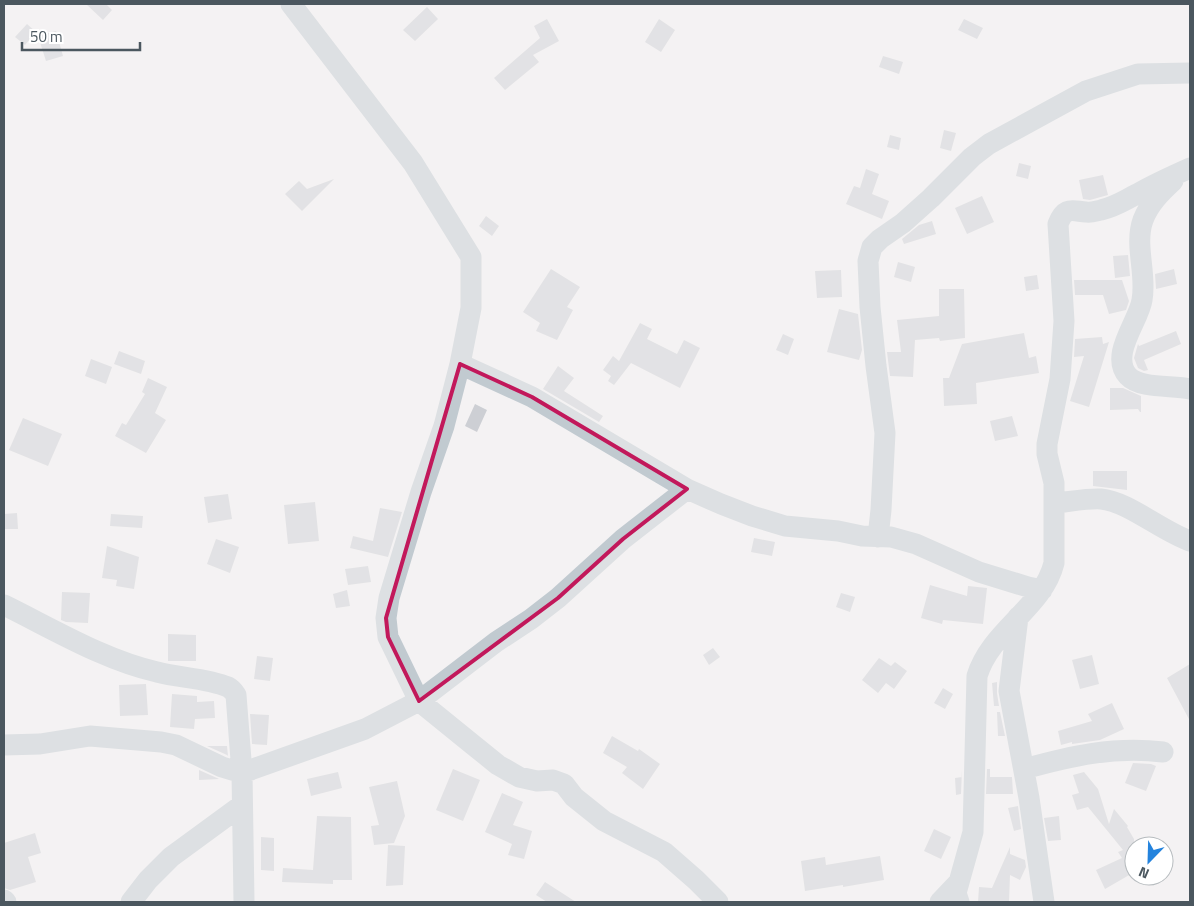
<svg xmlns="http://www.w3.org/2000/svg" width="1194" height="906" viewBox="0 0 1194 906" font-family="'Titillium Web',sans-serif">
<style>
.building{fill:#cdcfd4}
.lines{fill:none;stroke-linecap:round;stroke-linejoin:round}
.minor{stroke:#c1cad0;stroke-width:21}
.marked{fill:none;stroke:#c2185b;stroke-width:4;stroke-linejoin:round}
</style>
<rect width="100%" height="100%" fill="#f4f2f3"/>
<path class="building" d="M 86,4 L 106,4 L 112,10 L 103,20 Z
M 427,7 L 438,19 L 415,41 L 403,30 Z
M 547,19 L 559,41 L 533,55 L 539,62 L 505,90 L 494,78 L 540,38 L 534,26 Z
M 659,19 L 675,30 L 661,52 L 645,42 Z
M 964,19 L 983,28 L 977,39 L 958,30 Z
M 27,24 L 36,32 L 25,45 L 15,37 Z
M 56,31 L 63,56 L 46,61 L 38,36 Z
M 883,56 L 903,62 L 899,74 L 879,67 Z
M 944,130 L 956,133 L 951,151 L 940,148 Z
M 890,135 L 901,138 L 899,150 L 887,147 Z
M 1019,163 L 1031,166 L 1028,179 L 1016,176 Z
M 866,169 L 879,174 L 872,194 L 889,201 L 882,219 L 846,204 L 854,186 L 860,188 Z
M 1103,175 L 1108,195 L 1090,200 L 1083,199 L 1079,180 Z
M 334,179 L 302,211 L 285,194 L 299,181 L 307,189 Z
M 982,196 L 994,222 L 967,234 L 955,208 Z
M 486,216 L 499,226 L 492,236 L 479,226 Z
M 932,221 L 936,234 L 904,244 L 902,239 L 919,225 Z
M 1128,255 L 1130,276 L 1115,278 L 1113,256 Z
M 898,262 L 915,267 L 911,282 L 894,277 Z
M 551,269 L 580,287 L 567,307 L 573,310 L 557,340 L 536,331 L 540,323 L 523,312 Z
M 1174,269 L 1177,284 L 1156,289 L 1155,274 Z
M 841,270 L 842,297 L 817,298 L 815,271 Z
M 1037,275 L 1039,289 L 1026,291 L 1024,277 Z
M 1074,280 L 1122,280 L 1129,301 L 1126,310 L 1109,314 L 1103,295 L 1075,295 Z
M 939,289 L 964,289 L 965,338 L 940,341 L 939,338 L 915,340 L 913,377 L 890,376 L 887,352 L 901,352 L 897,320 L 939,316 Z
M 839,309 L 858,314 L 862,350 L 859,360 L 827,352 Z
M 640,323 L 652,329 L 647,339 L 677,354 L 684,340 L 700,348 L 680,388 L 631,363 L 614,385 L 608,381 L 611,376 L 603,370 L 613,356 L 619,361 Z
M 1176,331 L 1181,344 L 1144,360 L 1148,370 L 1144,371 L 1138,368 L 1134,358 L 1138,344 L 1139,346 Z
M 1024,333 L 1029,358 L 1036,356 L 1039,373 L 976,383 L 977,404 L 944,406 L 943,378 L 949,378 L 962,344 Z
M 783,334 L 794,339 L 788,355 L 776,350 Z
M 1102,337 L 1103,344 L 1109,342 L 1089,407 L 1070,401 L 1084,356 L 1074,357 L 1075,339 Z
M 119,351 L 145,361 L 141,374 L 114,364 Z
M 91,359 L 112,367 L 106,384 L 85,376 Z
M 558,366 L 574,378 L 564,391 L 603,416 L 599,422 L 543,389 Z
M 148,378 L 167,387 L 155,413 L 166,420 L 146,453 L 115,436 L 122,423 L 126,425 L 145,394 L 142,392 Z
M 1110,388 L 1123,388 L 1141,396 L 1141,412 L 1140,412 L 1138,409 L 1110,410 Z
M 475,404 L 487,410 L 477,432 L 465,426 Z
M 1012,416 L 1018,436 L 995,441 L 990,421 Z
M 23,418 L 62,434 L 48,466 L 9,450 Z
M 1093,471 L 1127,471 L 1127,490 L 1093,486 Z
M 228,494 L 232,519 L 208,523 L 204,497 Z
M 315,502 L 319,541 L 288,544 L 284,505 Z
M 380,508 L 402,512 L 388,557 L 350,548 L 353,536 L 373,541 Z
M 17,513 L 18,529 L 4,529 L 4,514 Z
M 111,514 L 143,516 L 142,528 L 110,526 Z
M 754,538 L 775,542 L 772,556 L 751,552 Z
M 216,539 L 239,547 L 230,573 L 207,564 Z
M 107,546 L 139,557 L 134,589 L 116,586 L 117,580 L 102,578 Z
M 368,566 L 371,582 L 348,585 L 345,569 Z
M 930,585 L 967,596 L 968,586 L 987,588 L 983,624 L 943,620 L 942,624 L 921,618 Z
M 347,590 L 350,606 L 336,608 L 333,594 Z
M 62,592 L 90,593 L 88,623 L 66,622 L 61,620 Z
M 841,593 L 855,597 L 850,612 L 836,607 Z
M 168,634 L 196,635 L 196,661 L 168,661 Z
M 713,648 L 720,657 L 709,665 L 703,655 Z
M 1092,655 L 1099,684 L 1080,689 L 1072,660 Z
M 257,656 L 273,658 L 270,681 L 254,679 Z
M 879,658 L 891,666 L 895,662 L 907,671 L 894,689 L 886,683 L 878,693 L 862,680 Z
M 1190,664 L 1190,721 L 1167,678 Z
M 997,682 L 997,693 L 999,706 L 994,706 L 992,683 Z
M 146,684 L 148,715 L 120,716 L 119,685 Z
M 943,688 L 953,694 L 945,709 L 934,703 Z
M 172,694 L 197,696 L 197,702 L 214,701 L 215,718 L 195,719 L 194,729 L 170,727 Z
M 1112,703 L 1124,729 L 1100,740 L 1072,744 L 1072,742 L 1061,745 L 1058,731 L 1092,721 L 1088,714 Z
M 997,712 L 1000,712 L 1005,736 L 998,736 Z
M 250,714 L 269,715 L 267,745 L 252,744 Z
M 612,736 L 638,751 L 639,749 L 660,764 L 643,789 L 622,773 L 627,767 L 603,753 Z
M 207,746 L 227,746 L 228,756 L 227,755 Z
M 1133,763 L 1151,764 L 1156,766 L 1146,791 L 1125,783 Z
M 453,769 L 480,780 L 463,821 L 436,810 Z
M 987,769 L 990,769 L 990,777 L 1012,777 L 1013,794 L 986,794 Z
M 199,770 L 217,778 L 219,779 L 199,780 Z
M 962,770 L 961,794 L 956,795 L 955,778 L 962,777 Z
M 338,772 L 342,788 L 311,796 L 307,779 Z
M 1084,772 L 1098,789 L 1109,824 L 1114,809 L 1128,826 L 1127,827 L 1134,839 L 1134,879 L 1131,874 L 1105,889 L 1096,870 L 1122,858 L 1118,852 L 1123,850 L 1088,807 L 1077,810 L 1072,795 L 1079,793 L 1073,775 Z
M 397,781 L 405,816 L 394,843 L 374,845 L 371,826 L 379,825 L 369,787 Z
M 502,793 L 523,802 L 513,825 L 532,831 L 524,859 L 508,855 L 512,844 L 485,832 Z
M 1018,806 L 1021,829 L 1014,831 L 1008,808 Z
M 317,816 L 351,817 L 352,880 L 333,880 L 333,884 L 282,882 L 283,868 L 313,870 Z
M 1059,816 L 1061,840 L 1048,841 L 1044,818 Z
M 934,829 L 951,837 L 941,859 L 924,851 Z
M 35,833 L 41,853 L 28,857 L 36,882 L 10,890 L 4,888 L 4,843 Z
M 261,837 L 274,838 L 274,871 L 261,870 Z
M 388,845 L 405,846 L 403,885 L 386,886 Z
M 1010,847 L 1010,854 L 1025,860 L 1026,867 L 1020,880 L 1010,875 L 1009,902 L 978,902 L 979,887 L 992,888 Z
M 880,856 L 884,880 L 843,887 L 843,885 L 805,891 L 801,861 L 825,857 L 826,865 Z
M 545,882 L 576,902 L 547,902 L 536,895 Z"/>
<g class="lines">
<path class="minor" d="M 291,4 L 413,163 L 471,257 L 471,308 L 460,364 L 444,426 L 421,492 L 389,598 L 386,618 L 388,637 L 419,701 L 472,744 L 498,765 L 519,777 L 537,781 L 553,780 L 564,784 L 574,797 L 604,821 L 664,852 L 696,880 L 718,902
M 1173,181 C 1161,192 1149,204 1143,220 C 1134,245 1147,274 1142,300 C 1139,321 1109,355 1128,376 C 1140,389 1173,385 1190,389
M 460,364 L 532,397 L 687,489 L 721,504 L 752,516 L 785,526 L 838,531 L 862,536 L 891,537 L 916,544 L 979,572 L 1028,587 L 1042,590
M 1054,503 C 1067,502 1089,498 1101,499 C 1127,501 1163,532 1190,541
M 878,537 L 881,510 L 885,433 L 876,366 L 870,307 L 868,261 L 872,247 L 880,239 L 903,223 L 931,198 L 972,157 L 989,144 L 1042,115 L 1086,91 L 1138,74 L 1190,73
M 4,605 C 53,629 104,660 157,672 C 180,678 207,678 228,687 C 232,689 234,692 236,695 L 242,773 L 244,902
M 1018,617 L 1009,691 L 1029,798 L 1044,902
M 4,745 L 40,744 L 90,736 L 161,742 L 176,745 L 222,767 L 242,773 L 365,729 L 419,701 L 496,642 L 531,619 L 558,598 L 623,539 L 687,489
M 1024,769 C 1071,756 1114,746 1163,752
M 4,900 L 6,902
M 131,902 L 148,880 L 171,857 L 242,805
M 940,902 L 959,882
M 959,902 L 956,893 L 973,832 L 977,676 C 991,630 1043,608 1054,563 L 1054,483 L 1047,454 L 1047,444 L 1060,379 L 1064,321 L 1058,224 C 1065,206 1072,211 1086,212 C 1091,213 1096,211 1101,210 C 1117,206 1123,201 1137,194 C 1154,184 1172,176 1190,168"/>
</g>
<path d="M0 0H1194V906H0ZM 460,364 L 532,397 L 687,489 L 623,539 L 558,598 L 419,701 L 388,637 L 386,618 Z" fill="#f4f2f3" fill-opacity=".55" fill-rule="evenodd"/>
<path class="marked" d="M 460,364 L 532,397 L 687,489 L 623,539 L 558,598 L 419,701 L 388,637 L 386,618 Z"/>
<rect width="1194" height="906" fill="none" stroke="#4b575f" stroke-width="10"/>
<g transform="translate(1149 861) rotate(203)"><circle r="24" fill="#ffffff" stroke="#b7bcbf"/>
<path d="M0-4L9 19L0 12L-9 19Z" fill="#2483dd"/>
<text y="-8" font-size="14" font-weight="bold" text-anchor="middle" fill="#4b575f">N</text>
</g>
<path d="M22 42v8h118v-8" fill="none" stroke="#4b575f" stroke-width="2.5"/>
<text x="30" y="42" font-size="15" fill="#4b575f" stroke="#ffffff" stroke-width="4" paint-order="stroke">50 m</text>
</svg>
